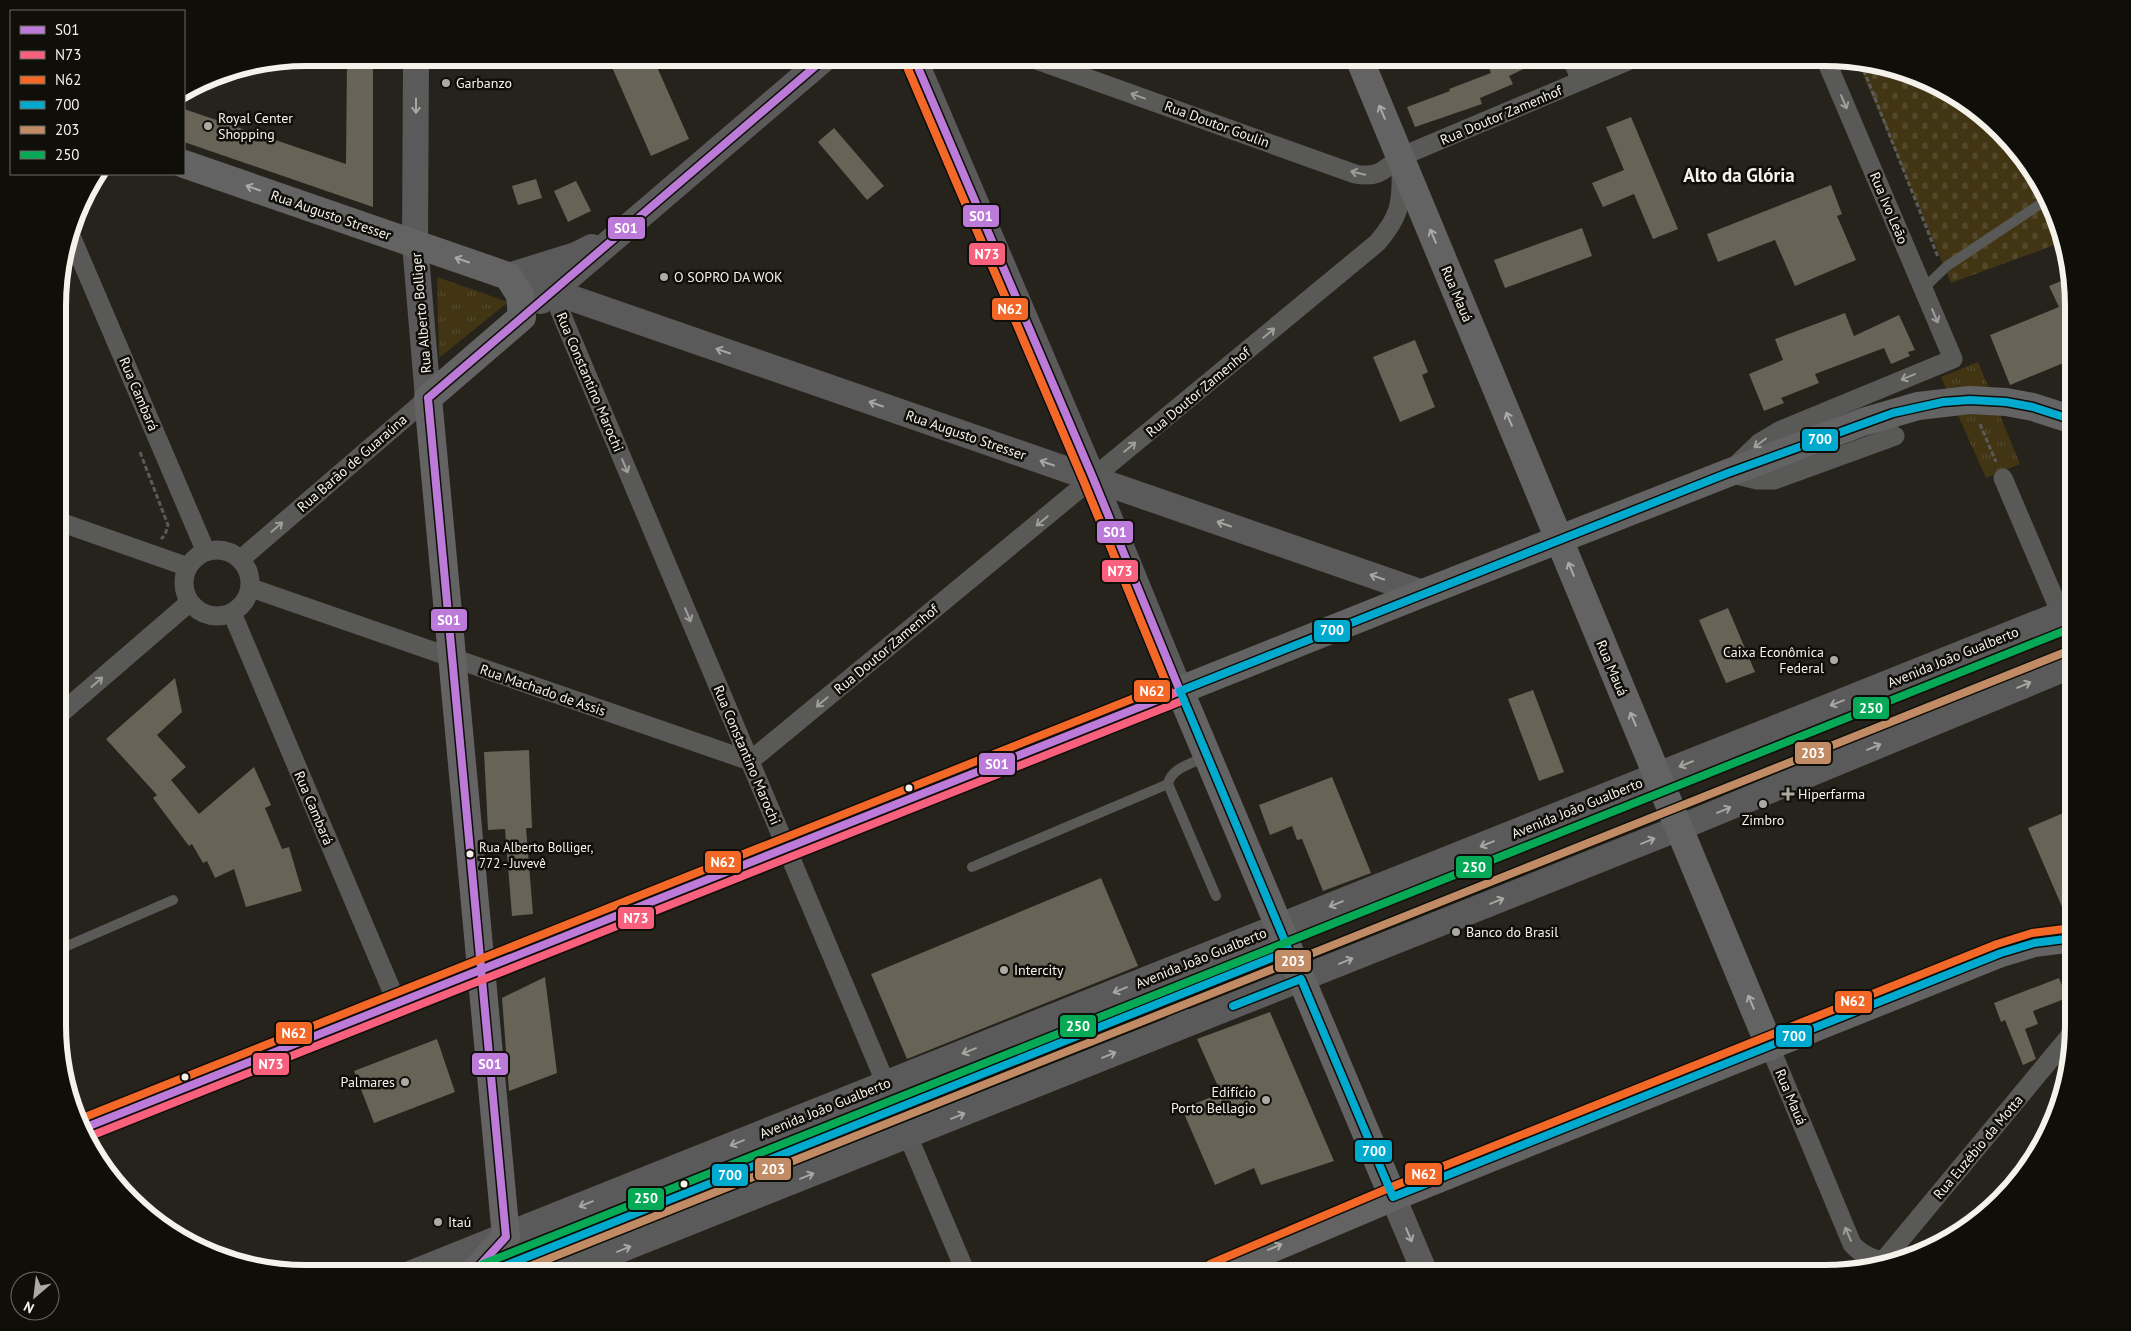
<svg xmlns="http://www.w3.org/2000/svg" width="2131" height="1331" viewBox="0 0 2131 1331" font-family="'PT Sans',sans-serif">
<style>
.grass{fill:url(#grass-tufts)}
.cemetery{fill:url(#cemetery-stones)}
.building{fill:#676357}
.lines{fill:none;stroke-linecap:round;stroke-linejoin:round}
.path{stroke:#5b5a58;stroke-width:3;stroke-dasharray:5 2.5;stroke-linecap:butt}
.lane{stroke:#595958;stroke-width:10}
.street{stroke:#595958;stroke-width:19}
.secondary{stroke:#5b5a5a;stroke-width:26}
.primary{stroke:#626362;stroke-width:28}
.bus-1-casing{stroke:#100e09;stroke-width:11}
.bus-2-casing{stroke:#100e09;stroke-width:11}
.bus-3-casing{stroke:#100e09;stroke-width:11}
.bus-4-casing{stroke:#100e09;stroke-width:11}
.bus-5-casing{stroke:#100e09;stroke-width:11}
.bus-6-casing{stroke:#100e09;stroke-width:11}
.bus-1{stroke:#bd7bd9;stroke-width:8}
.bus-2{stroke:#f8607d;stroke-width:8}
.bus-3{stroke:#f36827;stroke-width:8}
.bus-4{stroke:#00a9ce;stroke-width:8}
.bus-5{stroke:#c18c65;stroke-width:8}
.bus-6{stroke:#06aa56;stroke-width:8}
.oneway{stroke:#9f9e9a}
.oneway2{stroke:#a8a6a2}
.oneway3{stroke:#acaaa6}
.poi-dot{fill:#adaaa3;stroke:#100e09;stroke-width:2}
.bus-dot{fill:#f5f2eb;stroke:#100e09;stroke-width:2}
.labels{text-anchor:middle;dominant-baseline:central;stroke-width:5;stroke-linejoin:round;paint-order:stroke}
.bus-label{font-size:13px;fill:#f5f2eb;stroke:#100e09;text-anchor:start}
.poi-label{font-size:14px;fill:#f5f2eb;stroke:#100e09;text-anchor:start}
.street-label{font-size:14px;fill:#f5f2eb;stroke:#100e09}
.district-label{font-size:19px;font-weight:bold;fill:#f5f2eb;stroke:#100e09}
.rim{fill:none;stroke:#f5f2eb;stroke-width:6}
.line-badge{stroke:#100e09;stroke-width:2}
.badge-label{font-size:14px;text-anchor:middle;font-weight:bold;fill:#fff}
</style>
<defs>
<pattern id="grass-tufts" width="24" height="20" patternUnits="userSpaceOnUse" patternTransform="scale(1.25)"><rect width="24" height="20" fill="#413514"/><path d="M3 7l-1-3M5 7V3M7 7l1-3M15 17l-1-3M17 17v-4M19 17l1-3" fill="none" stroke="#54492b"/></pattern>
<pattern id="cemetery-stones" width="16" height="16" patternUnits="userSpaceOnUse" patternTransform="scale(1.25)"><rect width="16" height="16" fill="#413514"/><path d="M2 7V4a2 2 0 0 1 4 0v3zM10 15v-3a2 2 0 0 1 4 0v3z" fill="#54492b"/></pattern>
</defs>
<rect width="100%" height="100%" fill="#26231c"/>
<path class="grass" d="M 437,277 L 508,302 L 439,358 Z
M 1978,362 L 2020,464 L 1986,478 L 1941,377 Z"/>
<path class="cemetery" d="M 1858,63 L 1905,71 L 1963,99 L 2012,142 L 2040,182 L 2065,241 L 1951,283 Z"/>
<path class="building" d="M 347,58 L 373,58 L 373,207 L 184,142 L 184,109 L 346,164 Z
M 608,58 L 653,58 L 689,139 L 651,156 Z
M 1514,58 L 1544,58 L 1544,59 L 1509,76 L 1513,84 L 1480,98 L 1482,104 L 1415,127 L 1407,107 L 1450,91 L 1449,89 L 1491,73 L 1489,68 Z
M 1631,117 L 1678,229 L 1653,239 L 1634,194 L 1603,207 L 1592,183 L 1624,170 L 1606,127 Z
M 834,128 L 884,186 L 867,200 L 818,142 Z
M 536,179 L 542,198 L 518,205 L 512,186 Z
M 576,181 L 591,211 L 568,222 L 554,191 Z
M 1831,185 L 1842,214 L 1837,216 L 1856,260 L 1795,286 L 1775,240 L 1718,262 L 1707,234 Z
M 1582,228 L 1592,256 L 1505,288 L 1494,260 Z
M 2071,277 L 2073,290 L 2073,359 L 2010,385 L 1990,335 L 2059,307 L 2049,286 Z
M 1845,313 L 1854,336 L 1899,315 L 1915,350 L 1908,352 L 1910,356 L 1891,364 L 1884,348 L 1815,374 L 1819,383 L 1781,398 L 1784,403 L 1764,411 L 1749,374 L 1783,360 L 1775,339 Z
M 1415,340 L 1428,372 L 1422,375 L 1435,407 L 1400,422 L 1373,357 Z
M 1728,608 L 1755,672 L 1726,683 L 1699,620 Z
M 175,678 L 182,712 L 157,735 L 186,767 L 171,780 L 199,814 L 254,767 L 271,805 L 265,808 L 282,849 L 289,847 L 302,891 L 246,907 L 234,869 L 215,878 L 207,861 L 203,863 L 192,844 L 189,846 L 153,798 L 157,795 L 106,739 Z
M 1533,690 L 1564,772 L 1539,781 L 1508,699 Z
M 529,750 L 532,828 L 526,828 L 533,914 L 512,916 L 505,829 L 488,830 L 484,752 Z
M 1332,777 L 1371,873 L 1323,891 L 1302,839 L 1297,840 L 1292,826 L 1270,835 L 1259,805 Z
M 2073,809 L 2073,923 L 2069,923 L 2028,828 Z
M 1101,878 L 1138,966 L 907,1059 L 871,974 Z
M 545,977 L 557,1073 L 509,1091 L 502,998 Z
M 2059,978 L 2067,998 L 2033,1011 L 2038,1024 L 2025,1029 L 2036,1059 L 2023,1065 L 2005,1020 L 2001,1022 L 1994,1003 Z
M 1270,1012 L 1334,1161 L 1261,1185 L 1254,1168 L 1215,1185 L 1182,1109 L 1221,1093 L 1197,1039 Z
M 437,1039 L 455,1092 L 374,1123 L 354,1071 Z"/>
<g class="lines">
<path class="path" d="M 1861,63 L 1938,257
M 1980,424 L 1996,462
M 140,452 L 168,525 L 165,535 L 161,539
M 894,1103 L 899,1116"/>
<path class="lane" d="M 1923,289 L 1947,266 L 2048,199
M 1206,757 C 1193,763 1171,768 1168,784 L 1216,896
M 972,867 L 1168,784
M 60,949 L 173,900
M 1139,1011 L 1190,1014"/>
<path class="street" d="M 1031,58 L 1355,174 C 1378,178 1383,171 1400,157 L 1635,58
M 1571,58 L 1581,80
M 71,236 L 206,552
M 552,292 L 886,1084
M 1734,467 L 1759,443 L 1781,430 L 1953,359 L 1825,58
M 1728,473 L 1757,480 L 1774,480 L 1895,436
M 2003,478 L 2061,614
M 60,522 L 188,567
M184 583a33 33 0 1 1 66 0a33 33 0 1 1-66 0Z
M 241,559 L 428,398
M 251,588 L 750,761
M 232,613 L 397,1003
M 60,714 L 190,602
M 750,761 L 1377,243 C 1399,218 1402,204 1401,171
M 1770,1047 L 1852,1244 C 1864,1258 1878,1260 1895,1263
M 908,1136 L 966,1273
M 1883,1261 L 2073,1032"/>
<path class="secondary" d="M 416,58 L 415,244 L 428,398
M 914,58 L 1093,478 L 1180,691
M 508,276 L 1423,593
M 508,276 L 576,255 L 592,247
M 541,301 L 825,58
M 1393,1197 L 1425,1273
M 412,1273 L 2073,609
M 562,1273 L 1679,828 L 2073,665"/>
<path class="primary" d="M 1359,58 L 1770,1047
M 184,164 L 508,276 L 520,295 L 522,317 L 428,398 L 506,1237 L 473,1273
M 1180,691 L 1393,1197
M 84,1128 L 1423,593 L 1728,473 L 1863,422 L 1918,406 L 1970,400 L 2006,402 L 2033,407 L 2073,420
M 1214,1273 L 1393,1197 L 2001,953 L 2034,943 L 2073,938"/>
<defs>
<path id="bus-1" d="M 914,58 L 1093,478 L 1180,691
M 428,398 L 506,1237 L 473,1273
M 428,398 L 825,58
M 84,1128 L 1180,691"/>
<path id="bus-2" d="M 905,62 L 1084,482 L 1171,695
M 88,1137 L 1184,700"/>
<path id="bus-3" d="M 80,1119 L 1167,685 L 1084,482 L 905,62
M 1210,1264 L 1389,1188 L 1997,944 L 2032,933 L 2072,928"/>
<path id="bus-4" d="M 1233,1006 L 1301,979 L 1393,1197 L 2001,953 L 2034,943 L 2073,938
M 487,1273 L 1289,951 L 1180,691 L 1728,473 L 1893,413 L 1943,402 L 1970,400 L 2006,402 L 2033,407 L 2073,420"/>
<path id="bus-5" d="M 513,1273 L 2073,649"/>
<path id="bus-6" d="M 483,1264 L 2069,629"/>
</defs>
<use href="#bus-1" class="bus-1-casing"/>
<use href="#bus-2" class="bus-2-casing"/>
<use href="#bus-3" class="bus-3-casing"/>
<use href="#bus-4" class="bus-4-casing"/>
<use href="#bus-5" class="bus-5-casing"/>
<use href="#bus-6" class="bus-6-casing"/>
<use href="#bus-1" class="bus-1"/>
<use href="#bus-2" class="bus-2"/>
<use href="#bus-3" class="bus-3"/>
<use href="#bus-4" class="bus-4"/>
<use href="#bus-5" class="bus-5"/>
<use href="#bus-6" class="bus-6"/>
</g>
<defs><path id="oneway-shaft" d="M-6 0H5M1.5-3L5.5 0L1.5 3" fill="none" stroke-width="1.6" stroke-linecap="round" stroke-linejoin="round" transform="scale(1.25)"/></defs>
<g class="oneway">
<use href="#oneway-shaft" transform="translate(1138 96) rotate(-160)"/>
<use href="#oneway-shaft" transform="translate(1844 102) rotate(67)"/>
<use href="#oneway-shaft" transform="translate(1358 173) rotate(-166)"/>
<use href="#oneway-shaft" transform="translate(1935 316) rotate(67)"/>
<use href="#oneway-shaft" transform="translate(1269 333) rotate(-40)"/>
<use href="#oneway-shaft" transform="translate(1908 377) rotate(157)"/>
<use href="#oneway-shaft" transform="translate(1760 443) rotate(143)"/>
<use href="#oneway-shaft" transform="translate(1130 447) rotate(-40)"/>
<use href="#oneway-shaft" transform="translate(625 466) rotate(67)"/>
<use href="#oneway-shaft" transform="translate(1042 521) rotate(140)"/>
<use href="#oneway-shaft" transform="translate(277 527) rotate(-41)"/>
<use href="#oneway-shaft" transform="translate(688 615) rotate(67)"/>
<use href="#oneway-shaft" transform="translate(97 682) rotate(-41)"/>
<use href="#oneway-shaft" transform="translate(822 702) rotate(140)"/>
<use href="#oneway-shaft" transform="translate(1848 1234) rotate(-113)"/>
</g>
<g class="oneway2">
<use href="#oneway-shaft" transform="translate(416 106) rotate(90)"/>
<use href="#oneway-shaft" transform="translate(723 351) rotate(-161)"/>
<use href="#oneway-shaft" transform="translate(876 404) rotate(-161)"/>
<use href="#oneway-shaft" transform="translate(1047 463) rotate(-161)"/>
<use href="#oneway-shaft" transform="translate(1224 524) rotate(-161)"/>
<use href="#oneway-shaft" transform="translate(1377 577) rotate(-161)"/>
<use href="#oneway-shaft" transform="translate(2024 685) rotate(-23)"/>
<use href="#oneway-shaft" transform="translate(1837 703) rotate(158)"/>
<use href="#oneway-shaft" transform="translate(1874 747) rotate(-23)"/>
<use href="#oneway-shaft" transform="translate(1686 764) rotate(158)"/>
<use href="#oneway-shaft" transform="translate(1724 810) rotate(-23)"/>
<use href="#oneway-shaft" transform="translate(1648 841) rotate(-22)"/>
<use href="#oneway-shaft" transform="translate(1487 844) rotate(158)"/>
<use href="#oneway-shaft" transform="translate(1497 901) rotate(-22)"/>
<use href="#oneway-shaft" transform="translate(1336 904) rotate(158)"/>
<use href="#oneway-shaft" transform="translate(1346 961) rotate(-22)"/>
<use href="#oneway-shaft" transform="translate(1120 990) rotate(158)"/>
<use href="#oneway-shaft" transform="translate(969 1051) rotate(158)"/>
<use href="#oneway-shaft" transform="translate(1109 1055) rotate(-22)"/>
<use href="#oneway-shaft" transform="translate(958 1116) rotate(-22)"/>
<use href="#oneway-shaft" transform="translate(737 1143) rotate(158)"/>
<use href="#oneway-shaft" transform="translate(807 1176) rotate(-22)"/>
<use href="#oneway-shaft" transform="translate(586 1204) rotate(158)"/>
<use href="#oneway-shaft" transform="translate(1409 1235) rotate(67)"/>
<use href="#oneway-shaft" transform="translate(624 1249) rotate(-22)"/>
</g>
<g class="oneway3">
<use href="#oneway-shaft" transform="translate(1382 112) rotate(-113)"/>
<use href="#oneway-shaft" transform="translate(253 188) rotate(-161)"/>
<use href="#oneway-shaft" transform="translate(1433 236) rotate(-113)"/>
<use href="#oneway-shaft" transform="translate(462 260) rotate(-161)"/>
<use href="#oneway-shaft" transform="translate(1509 419) rotate(-113)"/>
<use href="#oneway-shaft" transform="translate(1571 569) rotate(-113)"/>
<use href="#oneway-shaft" transform="translate(1633 719) rotate(-113)"/>
<use href="#oneway-shaft" transform="translate(1751 1002) rotate(-113)"/>
<use href="#oneway-shaft" transform="translate(1275 1247) rotate(-23)"/>
</g>
<g class="poi-dot">
<circle cx="446" cy="83" r="5"/>
<circle cx="208" cy="126" r="5"/>
<circle cx="664" cy="277" r="5"/>
<circle cx="1834" cy="660" r="5"/>
<path d="M1785.5 786.5h5v5h5v5h-5v5h-5v-5h-5v-5h5z"/>
<circle cx="1763" cy="804" r="5"/>
<circle cx="1456" cy="932" r="5"/>
<circle cx="1004" cy="970" r="5"/>
<circle cx="405" cy="1082" r="5"/>
<circle cx="1266" cy="1100" r="5"/>
<circle cx="438" cy="1222" r="5"/>
</g>
<g class="bus-dot">
<circle cx="909" cy="788" r="4.5"/>
<circle cx="470" cy="854" r="4.5"/>
<circle cx="185" cy="1077" r="4.5"/>
<circle cx="684" cy="1184" r="4.5"/>
</g>
<g class="labels">
<g class="bus-label">
<text x="479" y="847">Rua Alberto Bolliger,<tspan x="479" dy="16">772 - Juvevê</tspan></text>
</g>
<g class="poi-label">
<text x="456" y="83">Garbanzo</text>
<text x="218" y="118">Royal Center<tspan x="218" dy="16">Shopping</tspan></text>
<text x="674" y="277">O SOPRO DA WOK</text>
<text x="1824" y="652" text-anchor="end">Caixa Econômica<tspan x="1824" dy="16">Federal</tspan></text>
<text x="1798" y="794">Hiperfarma</text>
<text x="1763" y="820" text-anchor="middle">Zimbro</text>
<text x="1466" y="932">Banco do Brasil</text>
<text x="1014" y="970">Intercity</text>
<text x="395" y="1082" text-anchor="end">Palmares</text>
<text x="1256" y="1092" text-anchor="end">Edifício<tspan x="1256" dy="16">Porto Bellagio</tspan></text>
<text x="448" y="1222">Itaú</text>
</g>
<g class="street-label">
<text transform="translate(1501 115) rotate(-23)">Rua Doutor Zamenhof</text>
<text transform="translate(1217 124) rotate(20)">Rua Doutor Goulin</text>
<text transform="translate(1889 208) rotate(67)">Rua Ivo Leão</text>
<text transform="translate(331 215) rotate(19)">Rua Augusto Stresser</text>
<text transform="translate(1457 294) rotate(67)">Rua Mauá</text>
<text transform="translate(421 313) rotate(-95)">Rua Alberto Bolliger</text>
<text transform="translate(590 382) rotate(67)">Rua Constantino Marochi</text>
<text transform="translate(1198 392) rotate(-40)">Rua Doutor Zamenhof</text>
<text transform="translate(139 394) rotate(67)">Rua Cambará</text>
<text transform="translate(966 435) rotate(19)">Rua Augusto Stresser</text>
<text transform="translate(352 463) rotate(-41)">Rua Barão de Guaraúna</text>
<text transform="translate(886 649) rotate(-40)">Rua Doutor Zamenhof</text>
<text transform="translate(1953 657) rotate(-22)">Avenida João Gualberto</text>
<text transform="translate(1612 668) rotate(67)">Rua Mauá</text>
<text transform="translate(543 690) rotate(19)">Rua Machado de Assis</text>
<text transform="translate(747 755) rotate(67)">Rua Constantino Marochi</text>
<text transform="translate(314 808) rotate(67)">Rua Cambará</text>
<text transform="translate(1577 808) rotate(-22)">Avenida João Gualberto</text>
<text transform="translate(1201 958) rotate(-22)">Avenida João Gualberto</text>
<text transform="translate(1791 1097) rotate(67)">Rua Mauá</text>
<text transform="translate(825 1108) rotate(-22)">Avenida João Gualberto</text>
<text transform="translate(1978 1147) rotate(-50)">Rua Euzébio da Motta</text>
</g>
<g class="district-label">
<text x="1739" y="175">Alto da Glória</text>
</g>
</g>
<path d="M0 0H2131V1331H0ZM306 66H1825A240 240 0 0 1 2065 306V1025A240 240 0 0 1 1825 1265H306A240 240 0 0 1 66 1025V306A240 240 0 0 1 306 66Z" fill="#100e09" fill-rule="evenodd"/>
<path class="rim" d="M306 66H1825A240 240 0 0 1 2065 306V1025A240 240 0 0 1 1825 1265H306A240 240 0 0 1 66 1025V306A240 240 0 0 1 306 66Z"/>
<g class="line-badge">
<rect x="962" y="204" width="38" height="24" rx="5" fill="#bd7bd9"/>
<rect x="607" y="216" width="39" height="24" rx="5" fill="#bd7bd9"/>
<rect x="968" y="242" width="38" height="24" rx="5" fill="#f8607d"/>
<rect x="991" y="297" width="38" height="24" rx="5" fill="#f36827"/>
<rect x="1801" y="428" width="38" height="24" rx="5" fill="#00a9ce"/>
<rect x="1096" y="520" width="38" height="24" rx="5" fill="#bd7bd9"/>
<rect x="1101" y="559" width="38" height="24" rx="5" fill="#f8607d"/>
<rect x="430" y="608" width="38" height="24" rx="5" fill="#bd7bd9"/>
<rect x="1313" y="619" width="38" height="24" rx="5" fill="#00a9ce"/>
<rect x="1133" y="679" width="38" height="24" rx="5" fill="#f36827"/>
<rect x="1852" y="696" width="38" height="24" rx="5" fill="#06aa56"/>
<rect x="1794" y="741" width="38" height="24" rx="5" fill="#c18c65"/>
<rect x="978" y="752" width="38" height="24" rx="5" fill="#bd7bd9"/>
<rect x="704" y="850" width="38" height="24" rx="5" fill="#f36827"/>
<rect x="1455" y="855" width="38" height="24" rx="5" fill="#06aa56"/>
<rect x="617" y="906" width="38" height="24" rx="5" fill="#f8607d"/>
<rect x="1274" y="949" width="38" height="24" rx="5" fill="#c18c65"/>
<rect x="1834" y="990" width="39" height="24" rx="5" fill="#f36827"/>
<rect x="1059" y="1014" width="38" height="24" rx="5" fill="#06aa56"/>
<rect x="275" y="1021" width="38" height="24" rx="5" fill="#f36827"/>
<rect x="1775" y="1024" width="38" height="24" rx="5" fill="#00a9ce"/>
<rect x="471" y="1052" width="38" height="24" rx="5" fill="#bd7bd9"/>
<rect x="252" y="1052" width="38" height="24" rx="5" fill="#f8607d"/>
<rect x="1354" y="1139" width="39" height="24" rx="5" fill="#00a9ce"/>
<rect x="754" y="1157" width="38" height="24" rx="5" fill="#c18c65"/>
<rect x="1404" y="1162" width="39" height="24" rx="5" fill="#f36827"/>
<rect x="711" y="1163" width="38" height="24" rx="5" fill="#00a9ce"/>
<rect x="627" y="1187" width="38" height="24" rx="5" fill="#06aa56"/>
</g>
<g class="badge-label">
<text x="981" y="221">S01</text>
<text x="626" y="233">S01</text>
<text x="987" y="259">N73</text>
<text x="1010" y="314">N62</text>
<text x="1820" y="444">700</text>
<text x="1115" y="537">S01</text>
<text x="1120" y="576">N73</text>
<text x="449" y="625">S01</text>
<text x="1332" y="635">700</text>
<text x="1152" y="696">N62</text>
<text x="1871" y="713">250</text>
<text x="1813" y="758">203</text>
<text x="997" y="769">S01</text>
<text x="723" y="867">N62</text>
<text x="1474" y="872">250</text>
<text x="636" y="923">N73</text>
<text x="1293" y="966">203</text>
<text x="1853" y="1006">N62</text>
<text x="1078" y="1031">250</text>
<text x="294" y="1038">N62</text>
<text x="1794" y="1041">700</text>
<text x="490" y="1069">S01</text>
<text x="271" y="1069">N73</text>
<text x="1374" y="1156">700</text>
<text x="773" y="1174">203</text>
<text x="1424" y="1179">N62</text>
<text x="730" y="1180">700</text>
<text x="646" y="1203">250</text>
</g>
<rect x="10" y="10" width="175" height="165" fill="#100e09" stroke="#6c6963"/>
<rect x="20" y="26" width="25" height="8" fill="#bd7bd9" stroke="#6c6963"/>
<text x="55" y="35" font-size="15" fill="#f5f2eb">S01</text>
<rect x="20" y="51" width="25" height="8" fill="#f8607d" stroke="#6c6963"/>
<text x="55" y="60" font-size="15" fill="#f5f2eb">N73</text>
<rect x="20" y="76" width="25" height="8" fill="#f36827" stroke="#6c6963"/>
<text x="55" y="85" font-size="15" fill="#f5f2eb">N62</text>
<rect x="20" y="101" width="25" height="8" fill="#00a9ce" stroke="#6c6963"/>
<text x="55" y="110" font-size="15" fill="#f5f2eb">700</text>
<rect x="20" y="126" width="25" height="8" fill="#c18c65" stroke="#6c6963"/>
<text x="55" y="135" font-size="15" fill="#f5f2eb">203</text>
<rect x="20" y="151" width="25" height="8" fill="#06aa56" stroke="#6c6963"/>
<text x="55" y="160" font-size="15" fill="#f5f2eb">250</text>
<g transform="translate(35 1296) rotate(208)"><circle r="24" fill="#100e09" stroke="#6c6963"/>
<path d="M0-4L9 19L0 12L-9 19Z" fill="#adaaa3"/>
<text y="-8" font-size="14" font-weight="bold" text-anchor="middle" fill="#f5f2eb">N</text>
</g>
</svg>
